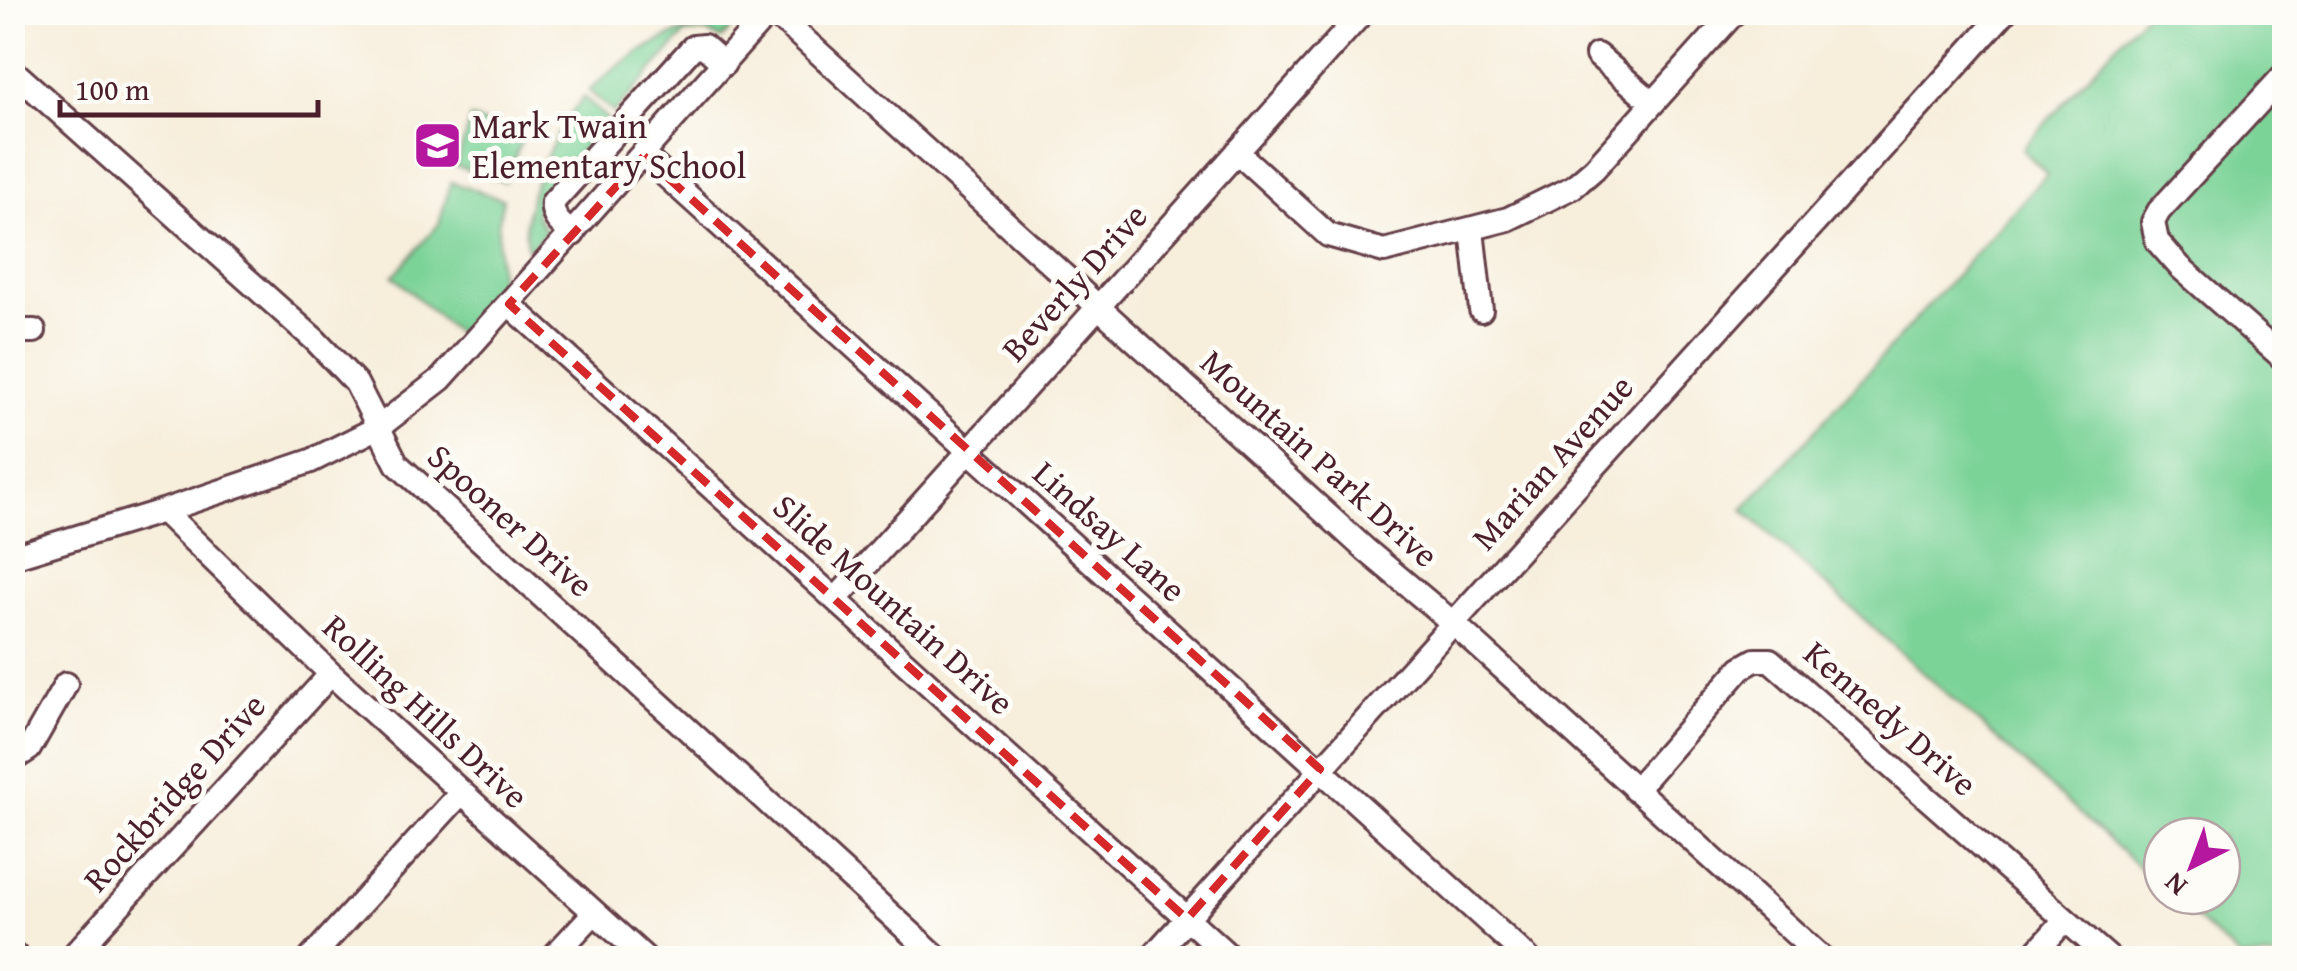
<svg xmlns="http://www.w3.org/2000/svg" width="2297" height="971" viewBox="0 0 2297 971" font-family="'Gentium Book Plus',serif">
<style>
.green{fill:#7cd398;stroke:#637962;stroke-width:2.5}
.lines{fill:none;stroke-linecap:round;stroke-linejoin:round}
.minor-casing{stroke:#643e46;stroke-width:28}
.minor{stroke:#fff;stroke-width:22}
.marked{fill:none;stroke:#d62828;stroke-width:8;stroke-dasharray:20 12;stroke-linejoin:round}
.labels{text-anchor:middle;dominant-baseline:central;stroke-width:10;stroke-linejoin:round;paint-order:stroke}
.poi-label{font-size:35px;fill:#4a1f2b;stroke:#fdfcf7;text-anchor:start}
.street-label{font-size:35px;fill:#4a1f2b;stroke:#fdfcf7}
</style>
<rect width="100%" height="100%" fill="#fdfcf7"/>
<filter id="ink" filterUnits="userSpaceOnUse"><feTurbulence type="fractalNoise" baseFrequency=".01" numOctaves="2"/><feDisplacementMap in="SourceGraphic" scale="20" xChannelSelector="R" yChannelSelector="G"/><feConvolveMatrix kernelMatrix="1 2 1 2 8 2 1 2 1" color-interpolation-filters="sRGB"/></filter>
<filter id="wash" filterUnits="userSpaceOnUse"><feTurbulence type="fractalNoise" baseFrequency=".0048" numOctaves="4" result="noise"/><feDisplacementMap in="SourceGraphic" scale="40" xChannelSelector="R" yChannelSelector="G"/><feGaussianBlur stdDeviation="2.25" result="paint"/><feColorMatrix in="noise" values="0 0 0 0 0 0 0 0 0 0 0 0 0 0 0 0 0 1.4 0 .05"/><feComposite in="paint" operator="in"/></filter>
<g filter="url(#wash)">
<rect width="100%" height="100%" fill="#f7eedc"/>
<path class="green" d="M 2145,13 L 2284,13 L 2284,958 L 2240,958 L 2171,896 L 2222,896 L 2222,836 L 2162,836 L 2162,888 L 1743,510 L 2047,174 L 2022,149 Z
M 730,17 L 740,20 L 721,39 L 705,32 L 685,34 L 614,113 L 589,91 C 630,51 675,30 730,17 Z
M 584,97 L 608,120 L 538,198 L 536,215 L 546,231 L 528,251 C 515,206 555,132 584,97 Z
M 470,118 L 523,137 L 505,182 L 456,166 Z
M 451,182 L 503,199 L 498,226 L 499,280 L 503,283 L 457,334 L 393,276 L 439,224 Z"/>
</g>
<g filter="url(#ink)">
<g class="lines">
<defs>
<path id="minor" d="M 769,12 L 787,24 L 1366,550 L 1453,623 L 1822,958
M 1597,55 L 1653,103
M 12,70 L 315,340 L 356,383 L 397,464 L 938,958
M 2284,75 L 2159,211 L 2153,222 L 2157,241 L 2180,267 L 2284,359
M 1237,152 L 1328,235 L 1384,251 L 1508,219 L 1573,187 L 1594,169 L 1735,12
M 644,156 L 1528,958
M 1472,230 L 1481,310
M 573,234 C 561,224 551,218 553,202 L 693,47 L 704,46 L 724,64
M 509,304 L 1231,958
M 12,331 L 34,331
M 163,511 L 331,674 L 645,958
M 12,557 L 163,511 L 311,461 L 379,427 L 441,379 L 769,12
M 837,598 L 1363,12
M 12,760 L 29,749 L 66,684
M 1635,790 L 1741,668 L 1755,660 L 1770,660 L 2109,958
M 12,954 L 18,958
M 71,958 L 331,674
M 311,958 L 461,793
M 552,958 L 594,913
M 1151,958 L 2005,12
M 2031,958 L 2065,920"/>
</defs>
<use href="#minor" class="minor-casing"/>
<use href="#minor" class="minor"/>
</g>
</g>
<path class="marked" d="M 644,156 L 1320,769 L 1187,919 L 509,304 Z"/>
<defs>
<symbol id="school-square" viewBox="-11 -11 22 22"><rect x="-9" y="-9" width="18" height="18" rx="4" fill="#b5179e" stroke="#fdfcf7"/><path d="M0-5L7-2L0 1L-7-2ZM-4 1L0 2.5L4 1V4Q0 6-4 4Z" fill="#fff"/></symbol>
</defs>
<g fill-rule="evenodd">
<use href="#school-square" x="410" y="118" width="55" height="55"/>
</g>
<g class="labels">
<g class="poi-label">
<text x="472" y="125">Mark Twain<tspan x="472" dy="40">Elementary School</tspan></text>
</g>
<g class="street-label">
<text transform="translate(1074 282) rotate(-48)">Beverly Drive</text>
<text transform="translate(1320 458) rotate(42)">Mountain Park Drive</text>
<text transform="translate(1552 462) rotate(-48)">Marian Avenue</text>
<text transform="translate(511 520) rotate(42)">Spooner Drive</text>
<text transform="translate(1110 531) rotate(42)">Lindsay Lane</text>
<text transform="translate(894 604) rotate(42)">Slide Mountain Drive</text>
<text transform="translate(426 711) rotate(43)">Rolling Hills Drive</text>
<text transform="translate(1891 718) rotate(41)">Kennedy Drive</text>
<text transform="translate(174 792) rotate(-48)">Rockbridge Drive</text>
</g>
</g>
<rect width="2297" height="971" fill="none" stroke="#fdfcf7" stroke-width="50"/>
<g transform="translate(2192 866) rotate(222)"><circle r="48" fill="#fdfcf7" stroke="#b5a4a5" stroke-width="2.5"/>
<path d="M0-8L18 38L0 25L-18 38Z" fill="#b5179e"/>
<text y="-15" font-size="28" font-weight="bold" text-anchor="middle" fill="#4a1f2b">N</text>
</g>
<path d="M60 100v15h258v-15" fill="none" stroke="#4a1f2b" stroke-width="5"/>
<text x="75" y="100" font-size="30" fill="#4a1f2b" stroke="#fdfcf7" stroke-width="8" paint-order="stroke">100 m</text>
</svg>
